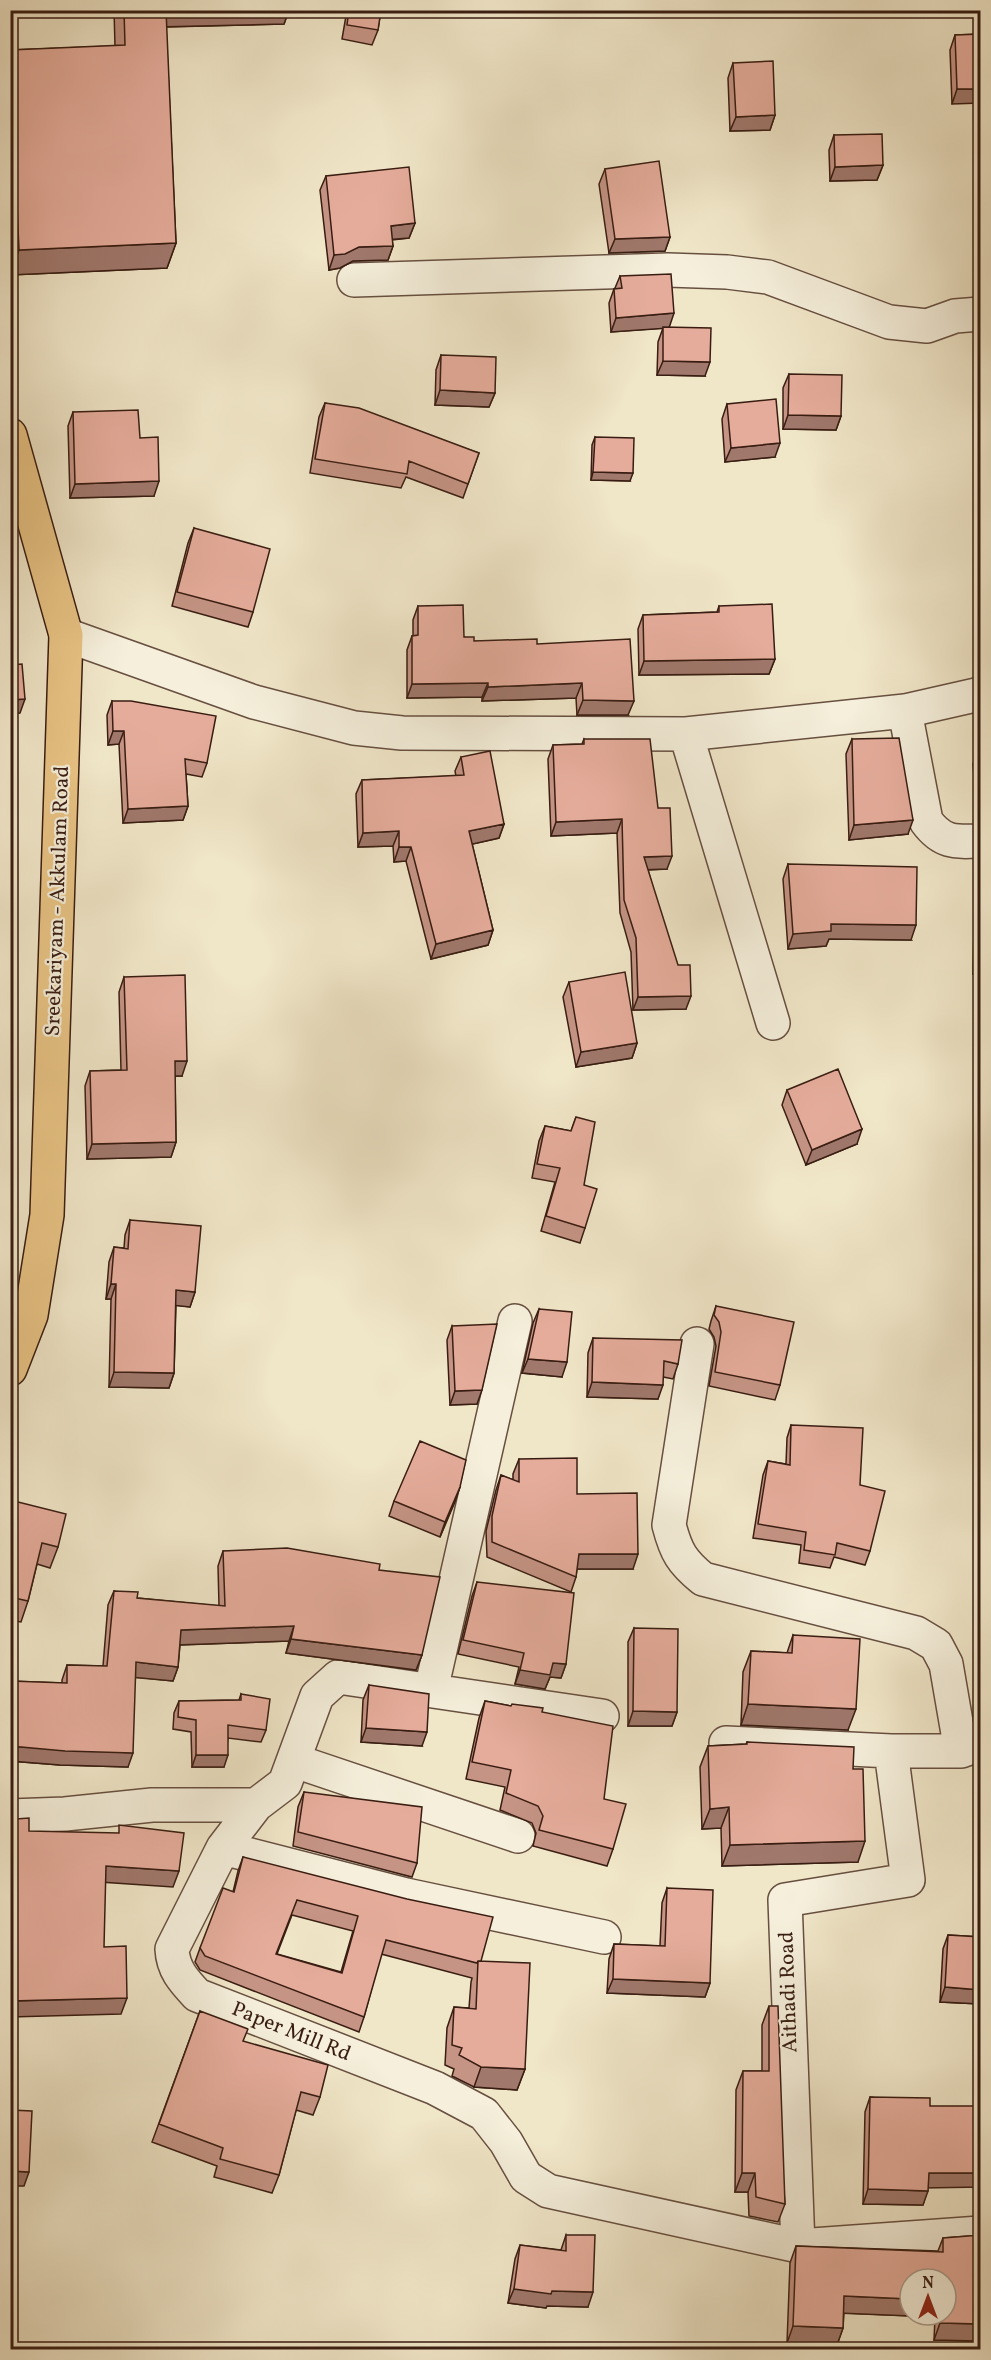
<svg xmlns="http://www.w3.org/2000/svg" width="991" height="2360" viewBox="0 0 991 2360" font-family="Vollkorn,serif">
<style>
.lines{fill:none;stroke-linecap:round;stroke-linejoin:round}
.minor-casing{stroke:#674f40;stroke-width:36}
.major-casing{stroke:#391d12;stroke-width:36}
.minor{stroke:#f5efdb;stroke-width:33}
.major{stroke:#e8c384;stroke-width:33}
.wall{fill:#c59485;stroke:#391d12;stroke-width:1.5;fill-rule:evenodd}
.shaded-wall{fill:#a0786c;stroke:#391d12;stroke-width:1.5}
.building{fill:#e5ac9b;stroke:#391d12;stroke-width:1.5;fill-rule:evenodd}
.labels{text-anchor:middle;dominant-baseline:central;stroke-width:4.5;stroke-linejoin:round;paint-order:stroke}
.street-label{font-size:21px;fill:#391d12;stroke:#f5efdb}
</style>
<rect width="100%" height="100%" fill="#f0e6c8"/>
<filter id="stains"><feTurbulence type="fractalNoise" baseFrequency=".00333" numOctaves="4"/><feColorMatrix values="0 0 0 0 .2 0 0 0 0 .09 0 0 0 0 .02 0 0 0 .5 -.17"/></filter>
<radialGradient id="worn" r=".72"><stop offset=".6" stop-color="#630" stop-opacity="0"/><stop offset="1" stop-color="#630" stop-opacity=".3"/></radialGradient>
<g class="lines">
<defs>
<path id="minor" d="M 354,280 L 668,270 L 727,272 L 768,277 L 889,322 L 927,326 L 955,316 L 980,314
M 66,635 L 254,702 L 354,728 L 402,733 L 686,734 L 905,711 L 980,694
M 905,711 L 926,821 C 942,843 955,842 980,841
M 686,734 L 773,1023
M 697,1344 L 669,1525 C 676,1552 682,1562 703,1579 L 916,1633 L 936,1645 L 946,1664 L 961,1751
M 431,1690 L 515,1321
M 726,1743 L 891,1751 L 961,1751 L 980,1744
M 295,1761 L 518,1836
M 256,1805 L 285,1783 L 317,1696 L 338,1677 L 602,1716
M 10,1816 L 65,1814 L 152,1805 L 256,1805 L 223,1848 L 172,1949 C 173,1969 183,1980 197,1995 L 435,2088 L 484,2114 L 506,2142 L 526,2177 L 548,2191 L 798,2246 L 980,2233
M 223,1848 L 406,1895 L 604,1937
M 798,2246 L 785,1900 L 908,1880 L 891,1751"/>
<path id="major" d="M 10,435 L 66,635 L 47,1215 L 31,1315 L 10,1369"/>
</defs>
<use href="#minor" class="minor-casing"/>
<use href="#major" class="major-casing"/>
<use href="#minor" class="minor"/>
<use href="#major" class="major"/>
</g>
<path class="wall" d="M 114,10 L 289,10 L 284,24 L 166,27 L 176,243 L 167,268 L 10,275 L 10,50 L 115,46 Z
M 347,10 L 381,10 L 378,30 L 372,45 L 342,39 Z
M 981,34 L 952,104 L 950,50 L 955,35 Z
M 733,63 L 775,115 L 770,130 L 730,131 L 728,78 Z
M 834,135 L 883,165 L 877,180 L 830,181 L 829,150 Z
M 605,169 L 670,237 L 665,251 L 609,253 L 599,184 Z
M 326,176 L 415,223 L 409,238 L 392,240 L 393,246 L 388,260 L 353,261 L 340,268 L 329,270 L 320,190 Z
M 620,276 L 669,327 L 705,376 L 657,375 L 658,342 L 663,328 L 611,332 L 609,303 L 614,289 L 615,288 Z
M 441,355 L 495,393 L 489,407 L 435,405 L 436,370 Z
M 789,374 L 841,416 L 836,430 L 783,429 L 783,388 Z
M 325,403 L 479,453 L 463,498 L 406,477 L 401,488 L 310,473 L 319,417 Z
M 727,404 L 775,457 L 725,462 L 722,419 Z
M 73,412 L 140,438 L 154,496 L 70,498 L 68,426 Z
M 595,437 L 630,481 L 591,480 L 592,445 Z
M 194,528 L 253,612 L 248,627 L 172,606 L 188,543 Z
M 418,606 L 464,637 L 474,641 L 537,644 L 628,715 L 577,715 L 576,698 L 482,701 L 482,697 L 407,698 L 407,650 L 412,636 L 413,636 L 413,620 Z
M 719,606 L 775,659 L 769,674 L 639,675 L 638,629 L 643,615 L 717,612 Z
M 112,701 L 207,763 L 202,777 L 186,774 L 188,806 L 183,820 L 123,823 L 119,744 L 108,745 L 107,715 Z
M 584,739 L 667,869 L 648,870 L 686,1009 L 633,1010 L 631,952 L 620,913 L 617,833 L 551,836 L 548,759 L 553,745 L 582,744 Z
M 852,739 L 908,834 L 849,840 L 846,754 Z
M 978,749 L 981,749 L 981,823 L 978,822 L 973,764 Z
M 461,757 L 504,824 L 499,838 L 472,844 L 493,930 L 488,945 L 431,959 L 406,861 L 394,862 L 393,846 L 358,847 L 356,794 L 362,780 L 456,776 L 455,771 Z
M 788,864 L 911,940 L 829,939 L 826,946 L 788,949 L 783,879 Z
M 981,869 L 981,974 L 973,974 L 975,883 Z
M 124,977 L 182,1076 L 175,1076 L 176,1142 L 171,1157 L 87,1159 L 85,1086 L 90,1071 L 121,1070 L 119,992 Z
M 569,982 L 637,1043 L 632,1058 L 576,1067 L 563,997 Z
M 787,1090 L 857,1144 L 806,1165 L 782,1105 Z
M 576,1117 L 584,1185 L 585,1228 L 580,1243 L 541,1231 L 555,1182 L 532,1178 L 539,1141 L 545,1126 L 571,1131 Z
M 130,1220 L 195,1292 L 190,1307 L 176,1305 L 174,1373 L 169,1388 L 109,1387 L 111,1299 L 106,1299 L 109,1262 L 114,1247 L 124,1248 L 125,1235 Z
M 716,1306 L 780,1385 L 775,1400 L 709,1386 L 716,1346 L 714,1337 L 709,1329 L 711,1321 Z
M 539,1309 L 562,1377 L 522,1373 L 533,1323 Z
M 452,1326 L 477,1404 L 450,1405 L 447,1340 Z
M 593,1338 L 678,1364 L 673,1379 L 663,1377 L 658,1399 L 587,1397 L 588,1353 Z
M 791,1425 L 860,1485 L 870,1551 L 865,1565 L 834,1557 L 830,1568 L 799,1563 L 801,1545 L 753,1538 L 763,1475 L 768,1461 L 786,1464 L 787,1438 Z
M 519,1459 L 577,1494 L 633,1569 L 577,1569 L 576,1577 L 571,1592 L 487,1557 L 486,1531 L 496,1490 L 501,1475 L 513,1480 L 513,1474 Z
M 460,1487 L 440,1537 L 389,1516 L 394,1501 Z
M 10,1500 L 58,1547 L 50,1568 L 37,1564 L 28,1601 L 21,1622 L 10,1620 Z
M 223,1551 L 379,1570 L 422,1655 L 416,1670 L 286,1653 L 289,1641 L 180,1645 L 178,1667 L 173,1681 L 135,1677 L 128,1767 L 60,1765 L 10,1761 L 10,1681 L 62,1683 L 62,1680 L 67,1665 L 103,1666 L 108,1605 L 114,1591 L 137,1598 L 219,1606 L 218,1566 Z
M 981,1572 L 981,1584 L 978,1579 Z
M 477,1582 L 566,1664 L 561,1678 L 550,1677 L 545,1689 L 515,1684 L 519,1667 L 458,1654 L 472,1596 Z
M 634,1628 L 677,1712 L 672,1726 L 628,1726 L 628,1642 Z
M 793,1635 L 848,1730 L 741,1725 L 743,1672 L 751,1651 L 787,1653 Z
M 369,1685 L 422,1746 L 361,1742 L 363,1700 Z
M 241,1694 L 266,1730 L 261,1742 L 228,1738 L 224,1767 L 192,1767 L 191,1732 L 173,1729 L 174,1713 L 179,1701 L 239,1700 Z
M 485,1701 L 542,1712 L 604,1799 L 613,1849 L 607,1866 L 533,1846 L 536,1833 L 532,1823 L 500,1810 L 505,1787 L 466,1779 L 479,1718 Z
M 747,1742 L 853,1769 L 858,1862 L 722,1866 L 721,1828 L 702,1829 L 700,1767 L 708,1746 L 746,1744 Z
M 981,1760 L 981,1786 L 978,1767 Z
M 304,1792 L 417,1863 L 412,1877 L 293,1846 L 298,1807 Z
M 243,1857 L 481,1961 L 525,2069 L 517,2090 L 474,2087 L 452,2076 L 454,2069 L 445,2065 L 447,2028 L 454,2007 L 469,2008 L 471,1982 L 472,1978 L 381,1954 L 364,2017 L 359,2032 L 200,1970 L 195,1962 L 200,1948 L 233,1892 L 238,1871 ZM 292,1915 L 353,1931 L 341,1972 L 277,1954 Z
M 667,1888 L 710,1983 L 705,1997 L 607,1993 L 609,1959 L 614,1944 L 660,1946 L 662,1903 Z
M 948,1935 L 981,1937 L 980,2004 L 940,2002 L 943,1949 Z
M 769,2006 L 785,2204 L 778,2222 L 749,2216 L 748,2192 L 735,2192 L 736,2090 L 743,2071 L 762,2071 L 762,2025 Z
M 200,2011 L 320,2097 L 313,2115 L 296,2110 L 279,2175 L 272,2193 L 214,2177 L 217,2166 L 152,2142 Z
M 870,2097 L 930,2106 L 928,2188 L 923,2205 L 863,2204 L 865,2112 Z
M 566,2235 L 588,2307 L 547,2306 L 546,2308 L 508,2303 L 515,2259 L 520,2245 L 561,2250 Z
M 981,2235 L 981,2349 L 977,2349 L 977,2341 L 934,2340 L 935,2317 L 844,2313 L 843,2328 L 837,2345 L 787,2343 L 790,2263 L 796,2246 L 938,2251 L 943,2238 ZM 946,2279 L 946,2315 L 910,2315 Z"/>
<path class="shaded-wall" d="M 162,10 L 289,10 L 284,24 L 156,27 Z
M 957,89 L 981,89 L 981,103 L 952,104 Z
M 775,115 L 770,130 L 730,131 L 736,117 Z
M 883,165 L 877,180 L 830,181 L 835,167 Z
M 415,223 L 409,238 L 385,240 L 391,226 Z
M 670,237 L 665,251 L 609,253 L 615,239 Z
M 176,243 L 167,268 L 10,275 L 19,250 Z
M 393,246 L 388,260 L 353,261 L 340,268 L 329,270 L 334,255 L 359,247 Z
M 674,313 L 669,328 L 611,332 L 616,318 Z
M 663,361 L 710,362 L 705,376 L 657,375 Z
M 440,390 L 495,393 L 489,407 L 435,405 Z
M 788,415 L 841,416 L 836,430 L 783,429 Z
M 780,443 L 775,457 L 725,462 L 731,448 Z
M 593,472 L 633,473 L 630,481 L 591,480 Z
M 159,481 L 154,496 L 70,498 L 75,484 Z
M 775,659 L 769,674 L 639,675 L 644,661 Z
M 488,683 L 482,697 L 407,698 L 412,684 Z
M 582,683 L 576,698 L 482,701 L 488,687 Z
M 25,699 L 20,713 L 10,714 L 10,700 Z
M 583,700 L 634,701 L 628,715 L 577,715 Z
M 113,731 L 124,731 L 119,744 L 108,745 Z
M 188,806 L 183,820 L 123,823 L 128,809 Z
M 622,819 L 617,833 L 551,836 L 556,822 Z
M 913,820 L 908,834 L 849,840 L 854,825 Z
M 504,824 L 499,838 L 464,846 L 469,831 Z
M 399,831 L 393,846 L 358,847 L 363,833 Z
M 399,847 L 411,847 L 406,861 L 394,862 Z
M 672,856 L 667,869 L 639,870 L 644,857 Z
M 831,924 L 916,925 L 911,940 L 829,939 L 826,946 L 788,949 L 793,934 Z
M 493,930 L 488,945 L 431,959 L 436,944 Z
M 978,960 L 981,960 L 981,974 L 973,974 Z
M 691,996 L 686,1009 L 633,1010 L 638,997 Z
M 637,1043 L 632,1058 L 576,1067 L 581,1052 Z
M 175,1061 L 187,1061 L 182,1076 L 170,1076 Z
M 862,1129 L 857,1144 L 806,1165 L 812,1150 Z
M 176,1142 L 171,1157 L 87,1159 L 92,1144 Z
M 111,1284 L 116,1284 L 111,1299 L 106,1299 Z
M 176,1290 L 195,1292 L 190,1307 L 171,1305 Z
M 528,1359 L 567,1362 L 562,1377 L 522,1373 Z
M 114,1372 L 174,1373 L 169,1388 L 109,1387 Z
M 592,1382 L 663,1385 L 658,1399 L 587,1397 Z
M 482,1390 L 477,1404 L 450,1405 L 455,1391 Z
M 460,1487 L 455,1502 L 440,1537 L 445,1522 Z
M 579,1554 L 638,1554 L 633,1569 L 574,1569 Z
M 294,1626 L 289,1641 L 176,1645 L 181,1630 Z
M 291,1639 L 422,1655 L 416,1670 L 286,1653 Z
M 136,1662 L 178,1667 L 173,1681 L 130,1677 Z
M 553,1663 L 566,1664 L 561,1678 L 550,1677 L 545,1689 L 515,1684 L 520,1670 Z
M 748,1704 L 856,1709 L 848,1730 L 741,1725 Z
M 633,1711 L 677,1712 L 672,1726 L 628,1726 Z
M 366,1728 L 427,1732 L 422,1746 L 361,1742 Z
M 10,1746 L 133,1753 L 128,1767 L 60,1765 L 10,1761 Z
M 196,1755 L 228,1755 L 224,1767 L 192,1767 Z
M 729,1807 L 721,1828 L 702,1829 L 710,1809 Z
M 865,1841 L 858,1862 L 722,1866 L 730,1845 Z
M 106,1866 L 179,1871 L 173,1887 L 100,1882 Z
M 613,1979 L 710,1983 L 705,1997 L 607,1993 Z
M 945,1987 L 981,1990 L 980,2004 L 940,2002 Z
M 127,1998 L 121,2014 L 10,2017 L 10,2001 Z
M 481,2067 L 525,2069 L 517,2090 L 474,2087 Z
M 10,2171 L 29,2172 L 24,2186 L 10,2186 Z
M 742,2173 L 755,2173 L 748,2192 L 735,2192 Z
M 929,2173 L 981,2173 L 981,2187 L 923,2188 Z
M 868,2189 L 928,2191 L 923,2205 L 863,2204 Z
M 514,2289 L 552,2291 L 593,2292 L 588,2307 L 547,2306 L 546,2308 L 508,2303 Z
M 844,2296 L 910,2299 L 910,2315 L 935,2315 L 935,2317 L 838,2313 Z
M 940,2323 L 981,2324 L 981,2332 L 977,2341 L 934,2340 Z
M 793,2326 L 843,2328 L 837,2345 L 787,2343 Z"/>
<path class="building" d="M 124,10 L 166,10 L 176,243 L 19,250 L 10,50 L 125,45 Z
M 349,10 L 381,10 L 378,30 L 347,25 Z
M 981,34 L 981,89 L 957,89 L 955,35 Z
M 773,61 L 775,115 L 736,117 L 733,63 Z
M 882,134 L 883,165 L 835,167 L 834,135 Z
M 659,161 L 670,237 L 615,239 L 605,169 Z
M 409,167 L 415,223 L 391,226 L 393,246 L 359,247 L 345,254 L 334,255 L 326,176 Z
M 671,274 L 674,313 L 616,318 L 614,289 L 622,288 L 620,276 Z
M 663,327 L 711,328 L 710,362 L 663,361 Z
M 441,355 L 496,357 L 495,393 L 440,390 Z
M 789,374 L 842,375 L 841,416 L 788,415 Z
M 776,399 L 780,443 L 731,448 L 727,404 Z
M 325,403 L 359,408 L 479,453 L 468,484 L 409,461 L 407,474 L 315,459 Z
M 138,410 L 140,438 L 158,437 L 159,481 L 75,484 L 73,412 Z
M 595,437 L 634,438 L 633,473 L 593,472 Z
M 194,528 L 270,549 L 253,612 L 177,592 Z
M 772,604 L 775,659 L 644,661 L 643,615 L 719,612 L 719,606 Z
M 463,605 L 464,637 L 474,637 L 474,641 L 537,639 L 537,644 L 630,639 L 634,701 L 583,700 L 582,683 L 488,687 L 488,683 L 412,684 L 412,636 L 418,635 L 418,606 Z
M 22,664 L 25,699 L 10,700 L 10,665 Z
M 112,701 L 131,701 L 216,716 L 207,763 L 185,759 L 188,806 L 128,809 L 124,731 L 113,731 Z
M 899,738 L 913,820 L 854,825 L 852,739 Z
M 584,739 L 650,739 L 658,808 L 670,808 L 672,856 L 644,857 L 678,965 L 690,965 L 691,996 L 638,997 L 636,938 L 624,900 L 622,819 L 556,822 L 553,745 L 584,744 Z
M 978,749 L 981,749 L 981,776 Z
M 490,751 L 504,824 L 469,831 L 493,930 L 436,944 L 411,847 L 399,847 L 399,831 L 363,833 L 362,780 L 464,775 L 461,757 Z
M 788,864 L 917,867 L 916,925 L 831,924 L 831,931 L 793,934 Z
M 980,869 L 981,869 L 981,960 L 978,960 Z
M 625,972 L 637,1043 L 581,1052 L 569,982 Z
M 185,975 L 187,1061 L 175,1061 L 176,1142 L 92,1144 L 90,1071 L 127,1070 L 124,977 Z
M 838,1069 L 862,1129 L 812,1150 L 787,1090 Z
M 576,1117 L 595,1122 L 584,1185 L 597,1189 L 585,1228 L 546,1216 L 560,1168 L 537,1164 L 545,1126 L 571,1131 Z
M 130,1220 L 201,1226 L 195,1292 L 176,1290 L 174,1373 L 114,1372 L 116,1284 L 111,1284 L 114,1247 L 128,1249 Z
M 10,1228 L 13,1228 L 12,1263 L 10,1263 Z
M 716,1306 L 794,1322 L 780,1385 L 715,1372 L 721,1332 L 719,1322 L 714,1315 Z
M 539,1309 L 572,1312 L 567,1362 L 528,1359 Z
M 497,1324 L 482,1390 L 455,1391 L 452,1326 Z
M 593,1338 L 682,1340 L 678,1364 L 664,1361 L 663,1385 L 592,1382 Z
M 791,1425 L 863,1428 L 860,1485 L 885,1491 L 870,1551 L 837,1543 L 835,1555 L 804,1550 L 806,1532 L 758,1524 L 768,1461 L 790,1465 Z
M 420,1441 L 466,1460 L 460,1487 L 445,1522 L 394,1501 Z
M 577,1458 L 577,1494 L 637,1493 L 638,1554 L 579,1554 L 576,1577 L 492,1542 L 492,1516 L 501,1475 L 519,1482 L 519,1459 Z
M 10,1500 L 66,1514 L 58,1547 L 42,1543 L 28,1601 L 10,1597 Z
M 287,1548 L 380,1564 L 379,1570 L 440,1577 L 422,1655 L 291,1639 L 294,1626 L 181,1630 L 178,1667 L 136,1662 L 133,1753 L 65,1751 L 10,1746 L 10,1681 L 67,1683 L 67,1665 L 107,1666 L 114,1591 L 138,1592 L 137,1598 L 225,1606 L 223,1551 Z
M 477,1582 L 574,1593 L 566,1664 L 553,1663 L 550,1675 L 520,1670 L 524,1653 L 463,1640 Z
M 634,1628 L 678,1629 L 677,1712 L 633,1711 Z
M 793,1635 L 860,1639 L 856,1709 L 748,1704 L 751,1651 L 792,1653 Z
M 369,1685 L 429,1694 L 427,1732 L 366,1728 Z
M 241,1694 L 270,1699 L 266,1730 L 228,1725 L 228,1755 L 196,1755 L 196,1720 L 178,1717 L 179,1701 L 241,1700 Z
M 485,1701 L 511,1706 L 512,1704 L 543,1708 L 542,1712 L 613,1726 L 604,1799 L 626,1804 L 613,1849 L 539,1830 L 543,1816 L 538,1806 L 506,1793 L 511,1770 L 472,1762 Z
M 747,1742 L 854,1747 L 853,1769 L 863,1769 L 865,1841 L 730,1845 L 729,1807 L 710,1809 L 708,1746 L 747,1744 Z
M 304,1792 L 422,1807 L 417,1863 L 298,1832 Z
M 10,1816 L 16,1819 L 29,1818 L 29,1831 L 119,1833 L 119,1825 L 184,1833 L 179,1871 L 106,1866 L 104,1947 L 126,1946 L 127,1998 L 10,2001 Z
M 243,1857 L 407,1899 L 493,1917 L 481,1961 L 478,1961 L 477,1963 L 386,1940 L 364,2017 L 205,1956 L 200,1948 L 223,1888 L 234,1892 ZM 297,1900 L 358,1916 L 342,1973 L 276,1954 Z
M 667,1888 L 713,1890 L 710,1983 L 613,1979 L 614,1944 L 665,1946 Z
M 948,1935 L 981,1937 L 981,1990 L 945,1987 Z
M 478,1961 L 530,1963 L 525,2069 L 481,2067 L 459,2055 L 462,2048 L 452,2045 L 454,2007 L 476,2009 Z
M 769,2006 L 778,2006 L 785,2204 L 756,2197 L 755,2173 L 742,2173 L 743,2071 L 769,2071 Z
M 200,2011 L 248,2029 L 243,2041 L 328,2065 L 320,2097 L 301,2092 L 279,2175 L 220,2159 L 223,2148 L 159,2124 Z
M 870,2097 L 930,2098 L 930,2106 L 981,2106 L 981,2173 L 929,2173 L 928,2191 L 868,2189 Z
M 10,2110 L 32,2111 L 29,2172 L 10,2171 Z
M 566,2235 L 595,2235 L 593,2292 L 552,2291 L 551,2294 L 514,2289 L 520,2245 L 566,2251 Z
M 981,2235 L 981,2324 L 940,2323 L 940,2315 L 946,2315 L 946,2279 L 910,2279 L 910,2299 L 844,2296 L 843,2328 L 793,2326 L 796,2246 L 943,2252 L 943,2238 Z"/>
<g class="labels">
<g class="street-label">
<text transform="translate(58 901) rotate(-88)">Sreekariyam - Akkulam Road</text>
<text transform="translate(789 1992) rotate(-92)">Aithadi Road</text>
<text transform="translate(291 2032) rotate(22)">Paper Mill Rd</text>
</g>
</g>
<rect width="991" height="2360" fill="none" stroke="#f0e6c8" stroke-width="36"/>
<rect x="12" y="12" width="967" height="2336" fill="none" stroke="#391d12" stroke-width="3"/>
<rect x="18" y="18" width="955" height="2324" fill="none" stroke="#391d12" stroke-width="1.5"/>
<g transform="translate(928 2297)"><circle r="28" fill="#f5efdb" stroke="#aa9b8b" stroke-width="1.5"/>
<path d="M0-4.5L10 22L0 15L-10 22Z" fill="#8f2418"/>
<text y="-9" font-size="16" font-weight="bold" text-anchor="middle" fill="#391d12">N</text>
</g>
<rect width="100%" height="100%" filter="url(#stains)"/>
<rect width="100%" height="100%" fill="url(#worn)"/>
</svg>
